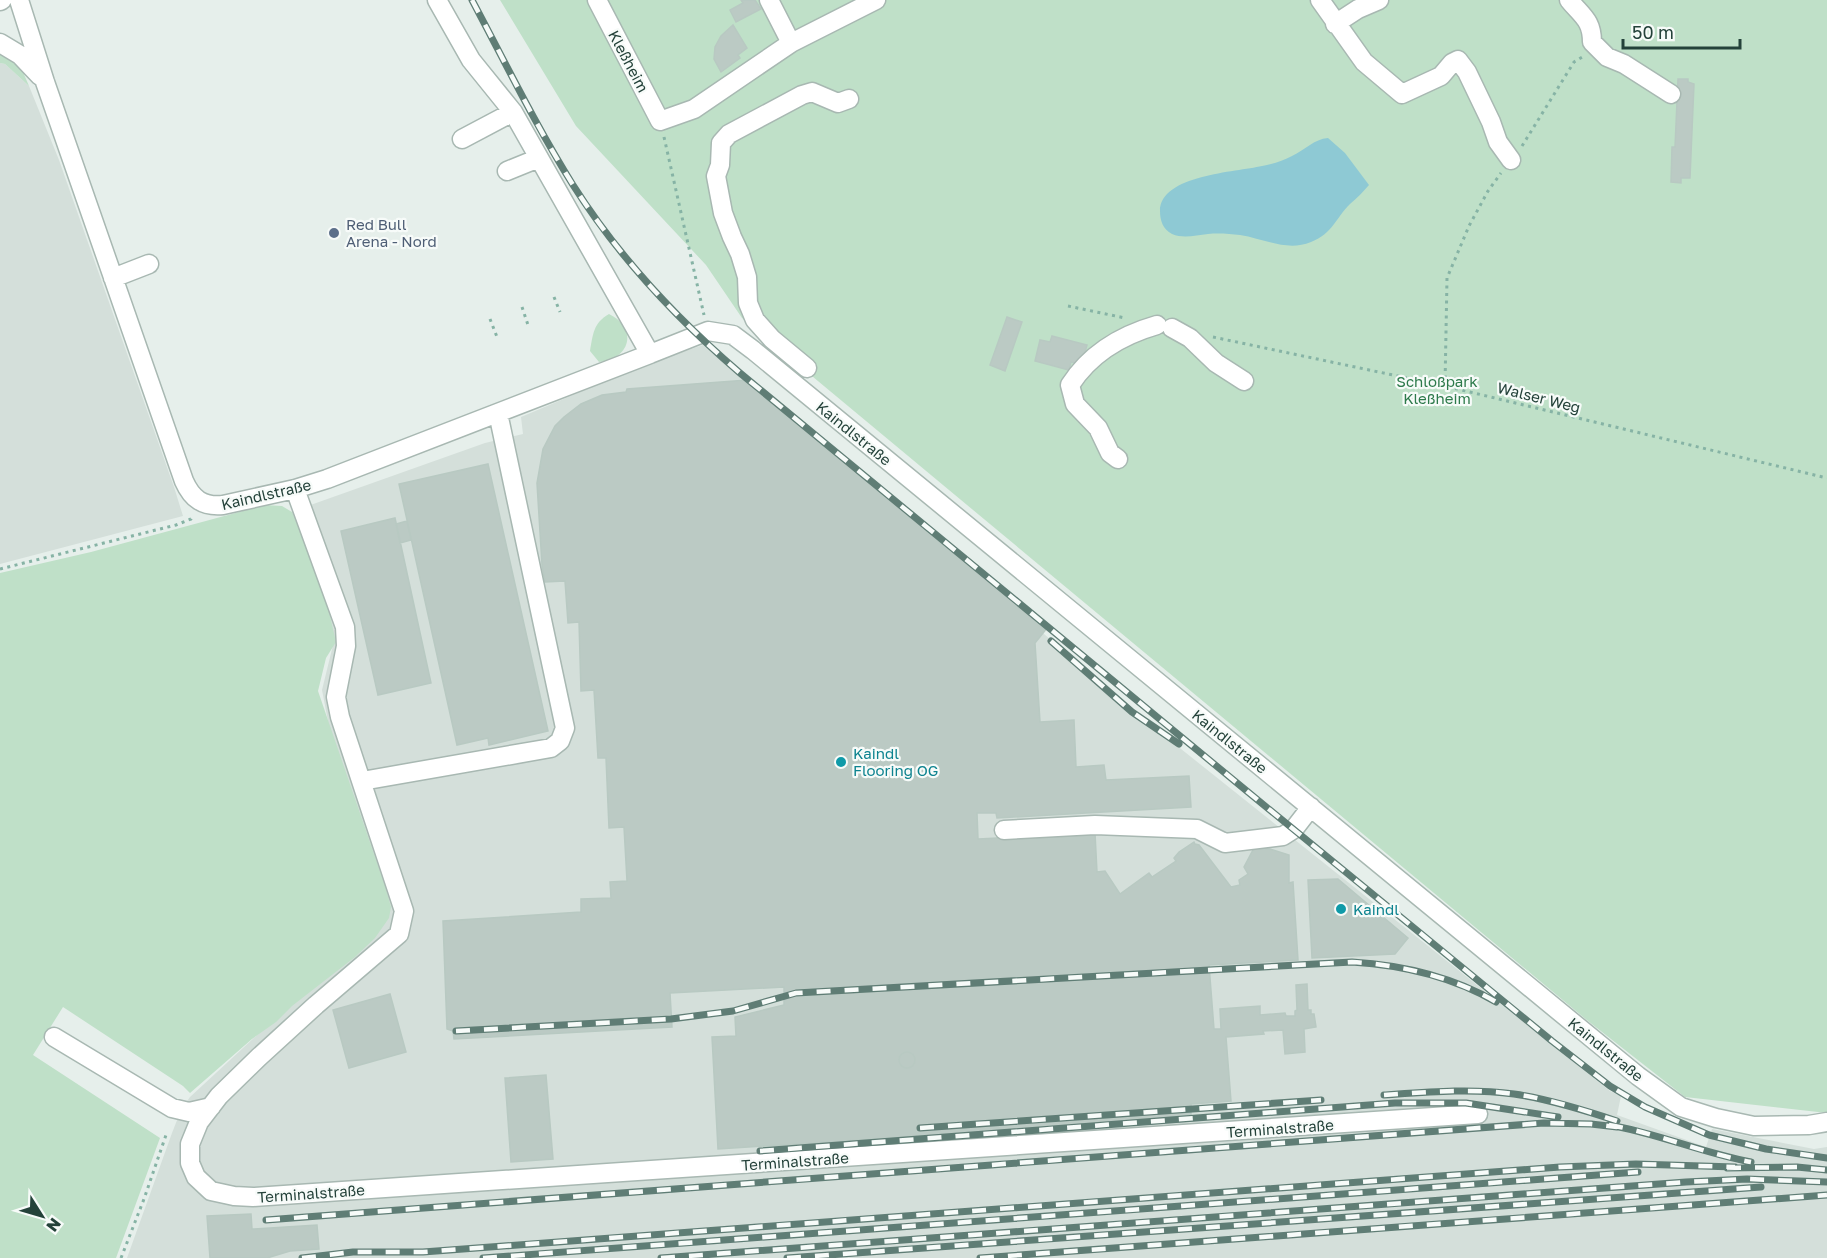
<svg xmlns="http://www.w3.org/2000/svg" width="1827" height="1258" viewBox="0 0 1827 1258" font-family="'Golos Text',sans-serif">
<style>
.built{fill:#d4dfda}
.green{fill:#bfe0c8}
.water{fill:#8ec9d4}
.building{fill:#bbcac4;stroke:#b8c9c2;stroke-width:1.5}
.lines{fill:none;stroke-linecap:round;stroke-linejoin:round}
.minor-casing{stroke:#a8b8b2;stroke-width:21}
.path{stroke:#86b3a5;stroke-width:3;stroke-dasharray:3 4.5;stroke-linecap:butt}
.minor{stroke:#fff;stroke-width:18}
.rail-casing{stroke:#5f7d75;stroke-width:7}
.rail{stroke:#f7fbf9;stroke-width:4.5;stroke-dasharray:14;stroke-linecap:butt}
.service-dot{fill:#5c6f8a;stroke:#f7fbf9;stroke-width:2}
.culture-dot{fill:#0f9aa8;stroke:#f7fbf9;stroke-width:2}
.labels{text-anchor:middle;dominant-baseline:central;stroke-width:4.5;stroke-linejoin:round;paint-order:stroke}
.street-label{font-size:15px;fill:#24423a;stroke:#f7fbf9}
.service-label{font-size:15px;fill:#4e5e75;stroke:#f7fbf9;text-anchor:start}
.park-label{font-size:15px;fill:#2d7a4b;stroke:#f7fbf9}
.culture-label{font-size:15px;fill:#0d838f;stroke:#f7fbf9;text-anchor:start}
</style>
<rect width="100%" height="100%" fill="#e6efeb"/>
<path class="built" d="M 0,63 L 5,64 L 29,86 L 59,160 L 174,487 L 183,516 L 0,564 Z
M 703,345 L 1156,729 L 1610,1091 L 1621,1096 L 1617,1115 L 1706,1147 L 1712,1129 L 1814,1149 L 1827,1147 L 1827,1258 L 127,1258 L 172,1133 L 181,1110 L 190,1097 L 386,916 L 333,747 L 322,690 L 334,641 L 288,513 L 485,443 L 523,434 L 521,417 L 644,365 Z"/>
<path class="green" d="M 500,0 L 1827,0 L 1827,1113 L 1685,1097 L 1588,1021 L 742,318 L 706,265 L 576,126 Z
M 0,53 L 20,65 L 29,86 L 5,64 L 0,63 Z
M 609,314 C 638,328 631,359 599,362 L 590,351 C 593,335 593,323 609,314 Z
M 265,505 L 282,506 L 292,512 L 324,590 L 336,642 L 326,658 L 318,691 L 385,886 L 391,907 L 389,918 L 375,938 L 355,957 L 292,1006 L 276,1022 L 252,1039 L 190,1093 L 183,1086 L 63,1007 L 33,1055 L 160,1138 L 116,1258 L 0,1258 L 0,573 L 91,552 Z"/>
<path class="water" d="M 1328,138 L 1345,153 L 1369,185 C 1363,192 1357,198 1350,204 C 1335,219 1333,233 1311,242 C 1287,252 1265,239 1240,235 C 1230,234 1219,233 1208,234 C 1196,235 1184,239 1172,234 C 1163,229 1160,221 1160,211 C 1160,175 1236,172 1262,166 C 1272,164 1283,161 1292,156 C 1305,150 1314,139 1328,138 Z"/>
<path class="building" d="M 741,0 L 755,0 L 761,9 L 736,22 L 730,10 L 743,3 Z
M 733,25 L 747,48 L 738,55 L 740,58 L 721,72 L 714,59 L 715,47 L 721,36 Z
M 1678,79 L 1688,79 L 1688,82 L 1694,84 L 1690,178 L 1681,178 L 1681,183 L 1671,182 L 1672,147 L 1675,147 Z
M 1007,317 L 1022,322 L 1005,371 L 990,365 Z
M 1052,336 L 1087,345 L 1083,359 L 1079,364 L 1071,362 L 1069,370 L 1035,361 L 1040,340 L 1050,342 Z
M 747,380 L 747,382 L 1047,628 L 1035,643 L 1040,722 L 1074,720 L 1076,767 L 1104,765 L 1106,780 L 1189,776 L 1191,807 L 997,818 L 996,813 L 977,813 L 978,839 L 1095,833 L 1097,872 L 1105,871 L 1120,894 L 1149,873 L 1152,877 L 1176,861 L 1174,858 L 1179,852 L 1194,842 L 1195,844 L 1199,845 L 1231,887 L 1240,885 L 1239,880 L 1248,874 L 1244,867 L 1254,848 L 1270,849 L 1289,855 L 1289,883 L 1293,882 L 1298,960 L 1209,965 L 1214,1029 L 1221,1029 L 1220,1009 L 1260,1006 L 1260,1015 L 1285,1013 L 1286,1016 L 1295,1016 L 1295,1011 L 1297,1010 L 1296,985 L 1307,984 L 1308,1010 L 1311,1010 L 1311,1014 L 1314,1014 L 1316,1027 L 1304,1029 L 1305,1052 L 1285,1054 L 1283,1030 L 1263,1031 L 1264,1034 L 1226,1037 L 1231,1101 L 1191,1104 L 1191,1116 L 989,1132 L 718,1149 L 712,1037 L 736,1036 L 735,1017 L 784,1005 L 784,987 L 670,993 L 672,1027 L 454,1039 L 453,1031 L 447,1029 L 443,921 L 581,912 L 581,899 L 611,898 L 610,882 L 627,881 L 624,827 L 609,828 L 606,758 L 598,758 L 594,690 L 581,691 L 579,622 L 568,623 L 565,581 L 545,582 L 542,565 L 537,483 L 543,449 L 555,426 L 564,417 L 581,404 L 602,395 L 626,392 L 627,389 Z
M 488,464 L 548,731 L 489,745 L 488,738 L 457,745 L 399,484 Z
M 395,518 L 431,683 L 378,695 L 341,531 Z
M 407,521 L 411,540 L 400,543 L 396,524 Z
M 1338,879 L 1408,938 L 1395,954 L 1312,958 L 1308,880 Z
M 390,994 L 406,1052 L 349,1068 L 333,1010 Z
M899 1060a8 8 0 1 1 16 0a8 8 0 1 1-16 0Z
M 546,1075 L 553,1159 L 511,1162 L 505,1078 Z
M 251,1214 L 252,1229 L 317,1225 L 319,1249 L 290,1251 L 267,1258 L 210,1258 L 207,1216 Z"/>
<g class="lines">
<defs>
<path id="minor" d="M 19,0 L 45,82 L 184,481 C 192,499 203,507 223,505 L 295,489 L 327,479 L 650,354
M 437,0 L 471,60 L 513,112 L 650,354 L 708,331 L 733,335 L 753,350 L 1638,1076 L 1681,1107 L 1716,1118 L 1754,1126 L 1809,1125 L 1827,1122
M 597,0 L 660,121 L 694,109 L 791,43 L 876,0
M 769,0 L 791,43
M 1320,0 L 1364,62 L 1402,94 L 1441,76 L 1452,63 L 1458,60 L 1467,72 L 1491,122 L 1498,142 L 1511,160
M 1569,0 C 1582,16 1592,20 1592,42 L 1607,57 L 1624,64 L 1671,94
M 0,1 L 2,0
M 1335,24 L 1358,9 L 1379,0
M 0,43 L 20,55 L 40,76
M 462,139 L 513,112
M 507,171 L 539,158
M 113,278 L 149,264
M 1172,328 L 1190,338 L 1216,363 L 1244,381
M 807,368 L 772,339 L 755,320 L 748,303 L 747,277 L 740,254 L 732,237 L 723,213 L 716,176 L 720,165 L 721,143 L 729,134 L 802,95 L 812,92 L 838,103 L 849,99
M 1118,459 L 1110,453 L 1098,428 L 1075,404 L 1070,385 C 1090,354 1122,335 1157,325
M 295,489 L 345,627 L 346,646 L 336,697 L 340,717 L 404,911 L 399,934 L 316,1005 L 259,1057 L 219,1096 L 199,1122 L 190,1144 L 190,1163 L 196,1177 L 211,1191 L 234,1196 L 253,1197 L 1478,1114
M 362,781 L 551,748 L 560,741 L 565,728 L 498,413
M 1004,830 L 1095,825 L 1197,829 L 1225,843 L 1283,836 L 1294,829 L 1311,807
M 54,1037 L 172,1108 L 189,1112 L 211,1107"/>
</defs>
<use href="#minor" class="minor-casing"/>
<path class="path" d="M 664,137 L 704,315
M 1522,146 L 1574,62 L 1584,56
M 554,297 L 560,312
M 1068,306 L 1125,318
M 522,307 L 528,325
M 490,319 L 497,337
M 1213,337 L 1445,386 L 1827,478
M 1445,386 L 1447,278 L 1469,226 L 1488,191 L 1501,173
M 0,569 L 176,525 L 191,519 L 193,515
M 121,1258 L 144,1199 L 166,1135"/>
<use href="#minor" class="minor"/>
<defs>
<path id="rail" d="M 472,0 C 505,62 536,126 573,185 C 618,256 677,319 740,373 L 1248,792 L 1552,1041 L 1610,1086 L 1645,1107 L 1709,1135 L 1766,1149 L 1827,1158
M 1051,641 L 1132,712 L 1179,744
M 456,1031 L 671,1019 L 733,1011 L 796,993 L 1352,962 C 1402,965 1453,977 1496,1002
M 1384,1095 C 1427,1092 1471,1088 1514,1094 C 1549,1099 1584,1110 1617,1121
M 1609,1125 C 1657,1133 1702,1153 1751,1162
M 920,1128 L 1321,1100
M 760,1151 L 1395,1103 L 1466,1103 L 1558,1117
M 1727,1168 L 1797,1167 L 1827,1170
M 266,1220 L 1544,1123 L 1591,1124 L 1617,1127
M 302,1258 L 353,1252 L 423,1252 L 1560,1167 L 1636,1164 L 1735,1167
M 483,1258 L 1638,1172
M 661,1258 L 1686,1182 L 1747,1179 L 1827,1182
M 787,1258 L 1761,1187
M 980,1258 L 1827,1195"/>
</defs>
<use href="#rail" class="rail-casing"/>
<use href="#rail" class="rail"/>
</g>
<circle class="service-dot" cx="334" cy="233" r="6"/>
<g class="culture-dot">
<circle cx="841" cy="762" r="6"/>
<circle cx="1341" cy="909" r="6"/>
</g>
<g class="labels">
<g class="street-label">
<text transform="translate(629 61) rotate(62)">Kleßheim</text>
<text transform="translate(1539 397) rotate(14)">Walser Weg</text>
<text transform="translate(854 433) rotate(39)">Kaindlstraße</text>
<text transform="translate(266 494) rotate(-13)">Kaindlstraße</text>
<text transform="translate(1230 741) rotate(39)">Kaindlstraße</text>
<text transform="translate(1606 1049) rotate(39)">Kaindlstraße</text>
<text transform="translate(1280 1128) rotate(-4)">Terminalstraße</text>
<text transform="translate(795 1161) rotate(-4)">Terminalstraße</text>
<text transform="translate(311 1193) rotate(-4)">Terminalstraße</text>
</g>
<g class="service-label">
<text x="346" y="224">Red Bull<tspan x="346" dy="17">Arena - Nord</tspan></text>
</g>
<g class="park-label">
<text x="1437" y="381">Schloßpark<tspan x="1437" dy="17">Kleßheim</tspan></text>
</g>
<g class="culture-label">
<text x="853" y="753">Kaindl<tspan x="853" dy="17">Flooring OG</tspan></text>
<text x="1353" y="909">Kaindl</text>
</g>
</g>
<g transform="translate(42 1216) rotate(127)" stroke="#f7fbf9" stroke-width="4.5" paint-order="stroke">
<path d="M0-4.5L10 22L0 15L-10 22Z" fill="#24423a"/>
<text y="-9" font-size="16" font-weight="bold" text-anchor="middle" fill="#24423a">N</text>
</g>
<path d="M1623 39v9h117v-9" fill="none" stroke="#24423a" stroke-width="3"/>
<text x="1632" y="39" font-size="18" fill="#24423a" stroke="#f7fbf9" stroke-width="4.5" paint-order="stroke">50 m</text>
</svg>
